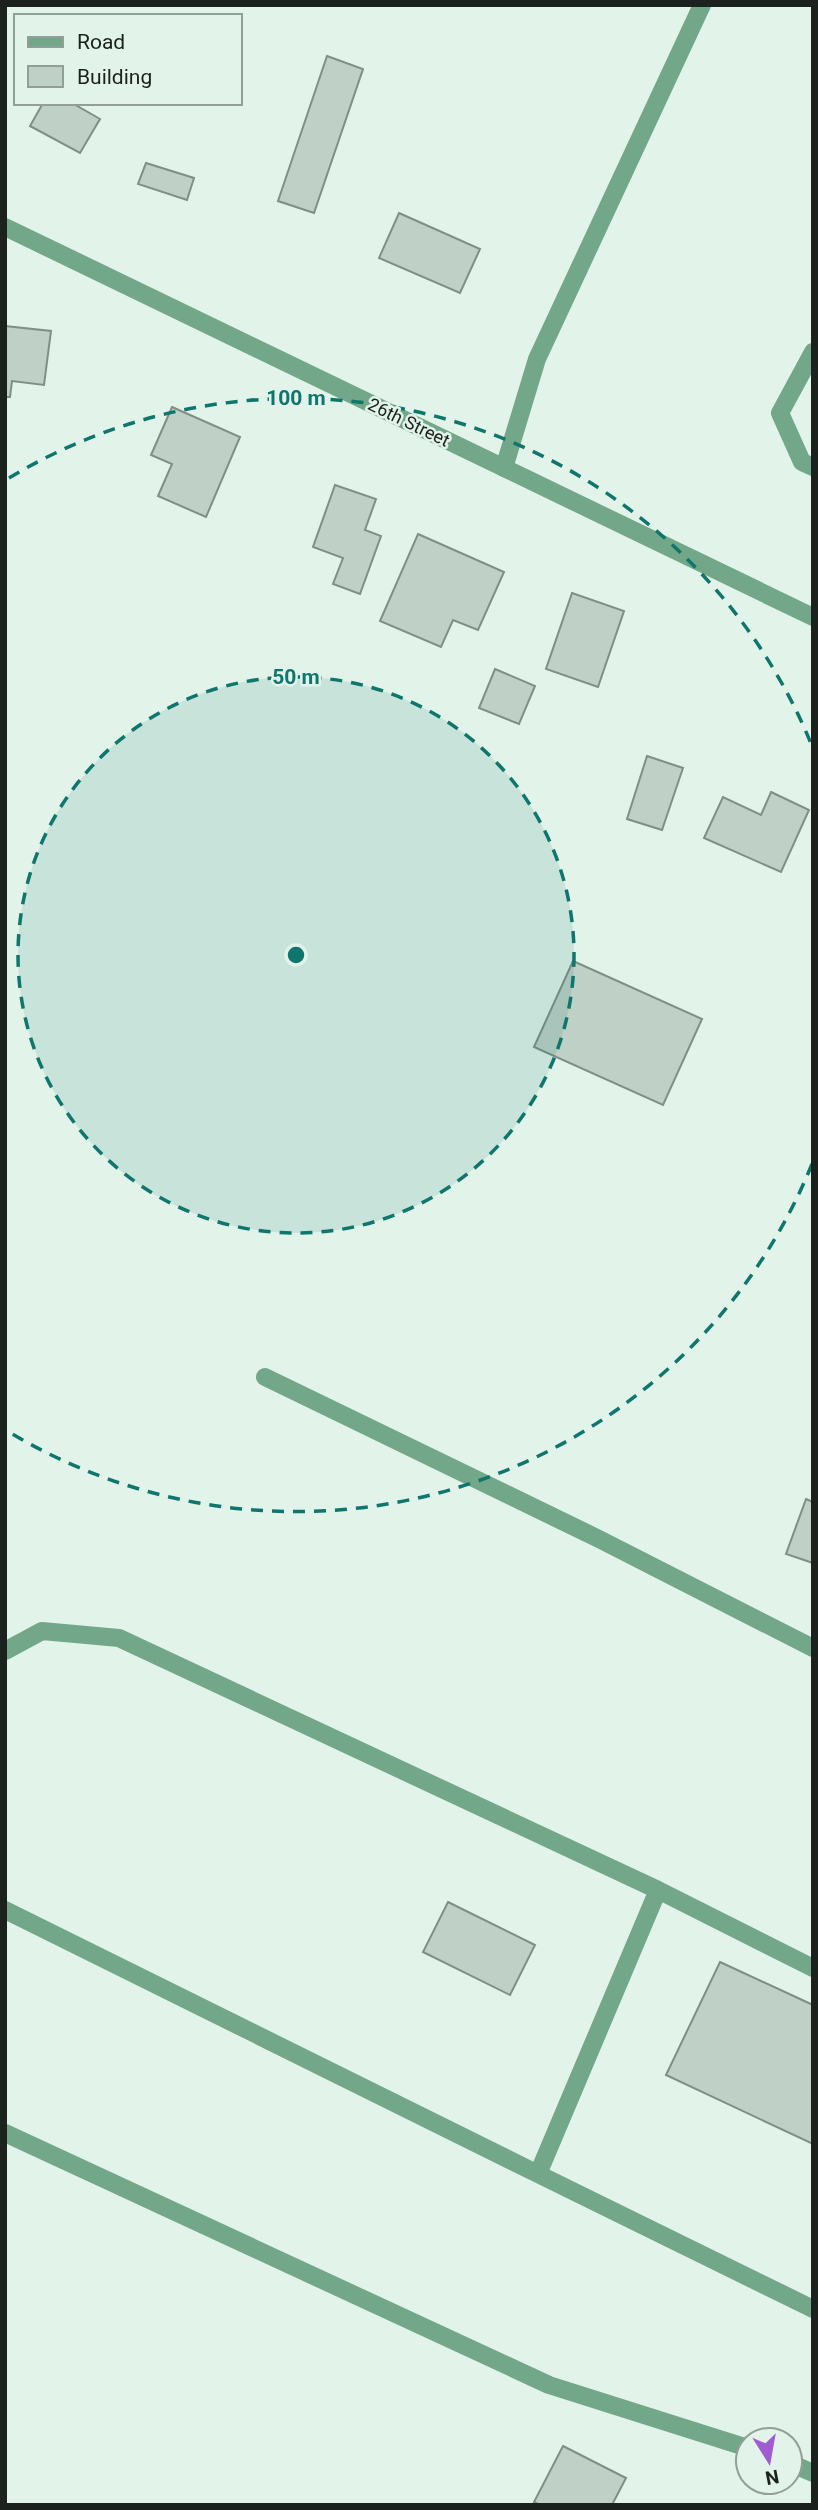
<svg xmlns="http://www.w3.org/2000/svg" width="818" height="2510" viewBox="0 0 818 2510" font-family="Roboto,sans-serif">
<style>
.building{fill:#bfd0c6;stroke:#7f8f85;stroke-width:2}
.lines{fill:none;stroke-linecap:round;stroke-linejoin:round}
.service{stroke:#72a789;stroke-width:18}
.minor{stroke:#72a789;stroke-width:18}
.ring{fill:none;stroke:#0f766e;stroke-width:3.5;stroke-dasharray:12 9}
.labels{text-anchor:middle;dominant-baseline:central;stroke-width:5;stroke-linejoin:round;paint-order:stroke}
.street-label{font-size:18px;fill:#1b211d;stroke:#e2f3e9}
.centre{fill:#0f766e;stroke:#e2f3e9;stroke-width:3.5}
.ring-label{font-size:21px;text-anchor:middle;font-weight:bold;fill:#0f766e;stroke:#e2f3e9;stroke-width:5;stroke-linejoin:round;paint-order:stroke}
</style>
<rect width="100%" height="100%" fill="#e2f3e9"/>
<path class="building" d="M 327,56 L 363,69 L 314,213 L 278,201 Z
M 43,103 L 72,103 L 100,119 L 80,153 L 30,126 Z
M 146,163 L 194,178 L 187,200 L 138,184 Z
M 399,213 L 480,249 L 460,293 L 379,258 Z
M 5,326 L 51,331 L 44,385 L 12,381 L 10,397 L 5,397 Z
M 172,407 L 240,437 L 206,517 L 158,496 L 172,464 L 151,455 Z
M 335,485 L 376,499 L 365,530 L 381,536 L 360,594 L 333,584 L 343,558 L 313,547 Z
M 418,534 L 504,572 L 478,630 L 453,620 L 441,647 L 380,621 Z
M 572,593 L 624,611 L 598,687 L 546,669 Z
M 495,669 L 535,686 L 519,724 L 479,708 Z
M 647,756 L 683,768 L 662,830 L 627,819 Z
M 771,792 L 809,810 L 781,872 L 704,838 L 723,797 L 761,815 Z
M 573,961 L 702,1019 L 663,1105 L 534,1047 Z
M 806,1499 L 813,1502 L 813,1563 L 786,1554 Z
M 448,1902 L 535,1945 L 510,1995 L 423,1952 Z
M 720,1962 L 813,2005 L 813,2144 L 666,2075 Z
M 563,2446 L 626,2478 L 612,2505 L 540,2505 L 534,2502 Z"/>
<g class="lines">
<path class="service" d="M 813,352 L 780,413 L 802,462 L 813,467
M 504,468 L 537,359 L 702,5
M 265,1377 L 599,1539 L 813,1648
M 5,1651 L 42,1631 L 119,1638 L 658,1890
M 5,1910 L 538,2174
M 813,1968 L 658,1890 L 538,2174 L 813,2309
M 5,2133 L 549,2385 L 748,2448
M 790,2463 L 813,2473"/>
<path class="minor" d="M 5,227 L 813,617"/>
</g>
<circle cx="296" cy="955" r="278" fill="#0f766e" fill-opacity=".12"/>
<g class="ring">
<circle cx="296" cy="955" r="278"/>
<path d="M812 1164A557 557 0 0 1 9 1432M9 478A557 557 0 0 1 812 746"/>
</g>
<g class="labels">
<g class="street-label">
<text transform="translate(409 422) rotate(26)">26th Street</text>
</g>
</g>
<circle cx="296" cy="955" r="10" class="centre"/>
<g class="ring-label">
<text x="296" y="405">100 m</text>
<text x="296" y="684">50 m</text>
</g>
<rect width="818" height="2510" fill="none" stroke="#1b211d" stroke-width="14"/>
<rect x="14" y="14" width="228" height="91" fill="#e2f3e9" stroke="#929f97" stroke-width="2"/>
<rect x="28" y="37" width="35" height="10" fill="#72a789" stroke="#929f97" stroke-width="2"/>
<text x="77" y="49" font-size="21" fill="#1b211d">Road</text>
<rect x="28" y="66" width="35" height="21" fill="#bfd0c6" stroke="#929f97" stroke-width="2"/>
<text x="77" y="84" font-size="21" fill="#1b211d">Building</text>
<g transform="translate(769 2461) rotate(169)"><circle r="33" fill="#e2f3e9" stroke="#929f97" stroke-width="2"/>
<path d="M0-5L12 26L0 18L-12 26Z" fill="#9f5bd0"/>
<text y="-10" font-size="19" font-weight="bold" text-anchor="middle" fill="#1b211d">N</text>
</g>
</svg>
